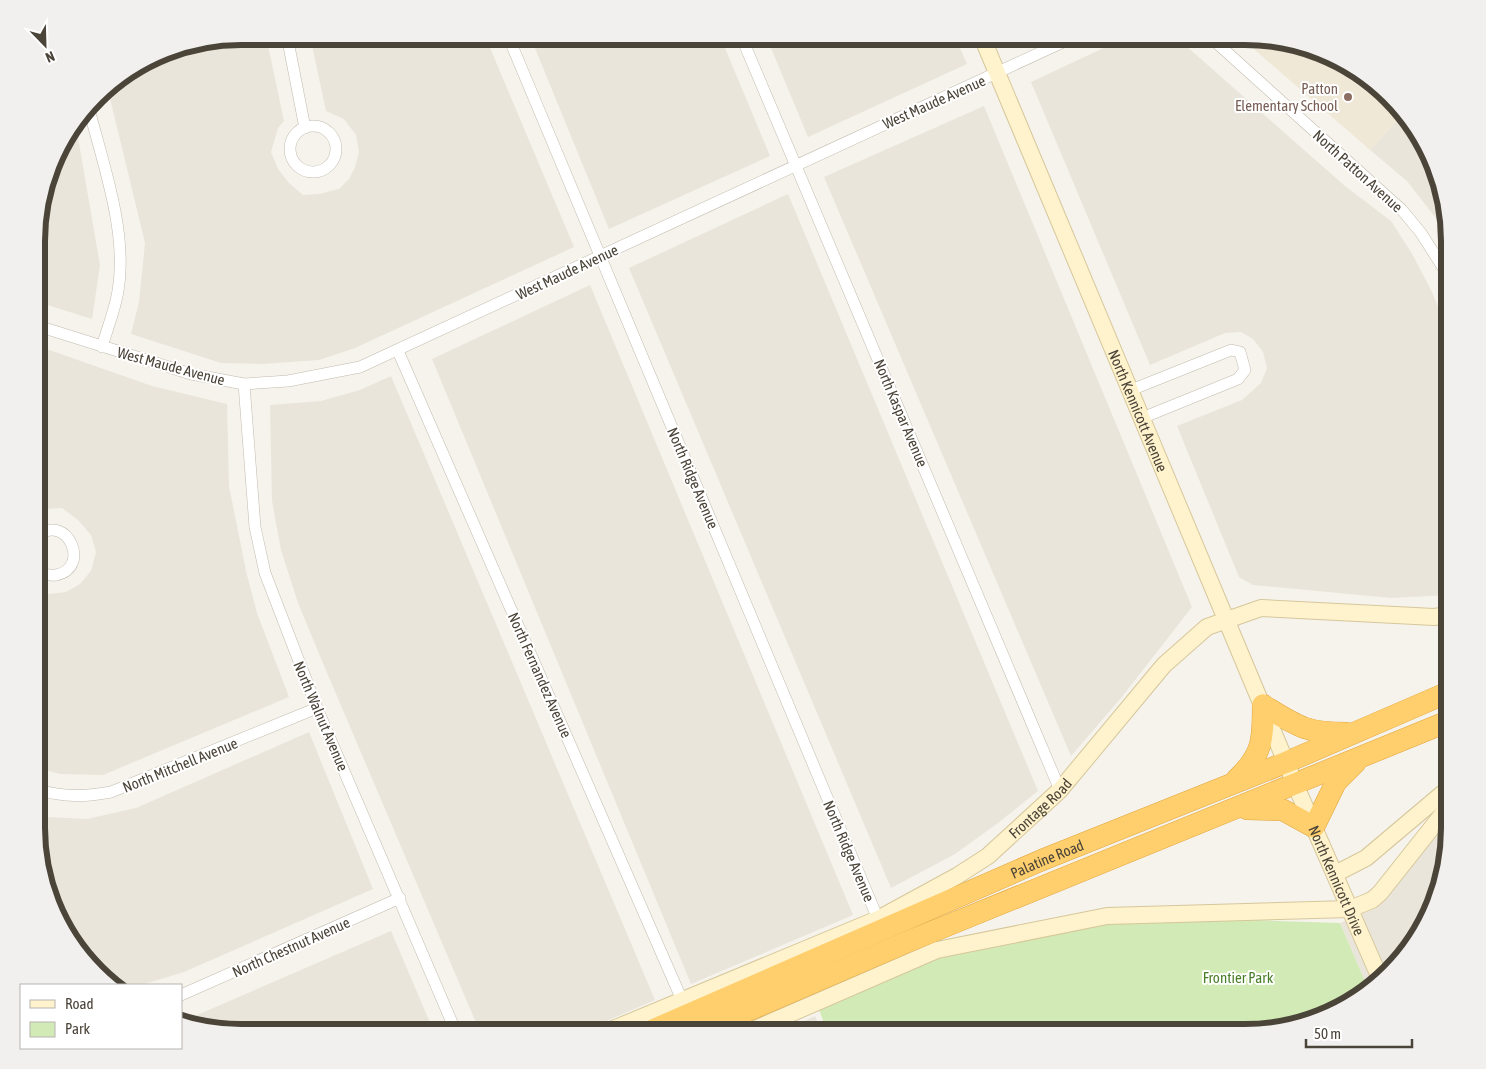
<svg xmlns="http://www.w3.org/2000/svg" width="1486" height="1069" viewBox="0 0 1486 1069" font-family="'Asap Condensed',sans-serif">
<style>
.residential{fill:#eae5da}
.education{fill:#efe8d6}
.park{fill:#d2eab5}
.lines{fill:none;stroke-linecap:round;stroke-linejoin:round}
.street-casing{stroke:#c2bbae;stroke-width:12}
.secondary-casing{stroke:#d6c79b;stroke-width:18}
.highway-casing{stroke:#e0a43c;stroke-width:22}
.street{stroke:#fff;stroke-width:11}
.secondary{stroke:#fff3cd;stroke-width:16}
.highway{stroke:#ffcf6e;stroke-width:21}
.education-dot{fill:#8d6e63;stroke:#fff;stroke-width:2}
.labels{text-anchor:middle;dominant-baseline:central;stroke-width:4;stroke-linejoin:round;paint-order:stroke}
.education-label{font-size:15px;fill:#785e54;stroke:#fff;text-anchor:end}
.street-label{font-size:15px;fill:#4b4439;stroke:#fff}
.park-label{font-size:15px;fill:#4a7f2a;stroke:#fff}
.rim{fill:none;stroke:#4b4439;stroke-width:6}
</style>
<rect width="100%" height="100%" fill="#f6f3ec"/>
<path class="residential" d="M 241,36 L 266,36 L 284,121 L 278,128 L 271,152 L 278,169 L 289,183 L 303,195 L 319,194 L 339,189 L 349,179 L 355,167 L 359,152 L 356,135 L 344,119 L 326,111 L 310,36 L 485,36 L 574,247 L 355,348 L 319,360 L 262,364 L 221,363 L 131,334 L 139,302 L 145,243 L 107,86 L 163,52 Z
M 530,36 L 720,36 L 770,156 L 609,229 Z
M 766,36 L 955,37 L 967,64 L 808,137 Z
M 1127,37 L 1176,37 L 1345,186 L 1391,221 L 1411,252 L 1432,292 L 1449,334 L 1449,595 L 1391,598 L 1253,585 L 1239,577 L 1177,426 L 1242,400 L 1261,383 L 1267,368 L 1263,352 L 1253,339 L 1241,332 L 1225,333 L 1150,365 L 1031,82 Z
M 984,106 L 1192,607 L 1121,698 L 1071,756 L 824,177 Z
M 1401,116 L 1429,150 L 1449,228 L 1449,235 L 1407,181 L 1370,150 Z
M 76,126 L 100,265 L 92,319 L 38,302 L 38,214 L 57,150 Z
M 788,194 L 1038,791 L 998,823 L 955,854 L 891,888 L 629,268 Z
M 590,285 L 853,915 L 691,984 L 432,359 Z
M 38,346 L 152,386 L 227,404 L 229,486 L 246,571 L 257,613 L 289,697 L 103,775 L 60,774 L 38,768 L 38,590 L 49,594 L 66,592 L 80,584 L 91,571 L 96,552 L 91,535 L 78,520 L 62,508 L 46,509 L 38,512 Z
M 391,376 L 655,1000 L 581,1032 L 480,1032 L 322,661 L 298,603 L 281,550 L 272,501 L 270,405 L 321,401 L 360,390 Z
M 309,732 L 373,889 L 184,972 L 141,985 L 112,985 L 64,930 L 38,855 L 38,814 L 45,817 L 87,819 L 136,808 Z
M 1449,816 L 1449,841 L 1439,894 L 1407,953 L 1367,986 L 1340,923 L 1377,908 Z
M 391,931 L 434,1032 L 228,1032 L 181,1022 Z
M 815,1016 L 822,1033 L 778,1033 Z"/>
<path class="education" d="M 1240,37 L 1258,37 L 1311,47 L 1370,79 L 1401,116 L 1370,150 Z"/>
<path class="park" d="M 1221,919 L 1340,923 L 1367,986 L 1336,1012 L 1245,1033 L 828,1033 L 819,1010 L 937,958 L 1103,923 Z"/>
<g class="lines">
<defs>
<path id="street" d="M 287,36 L 305,128
M 508,36 L 878,919
M 741,36 L 1060,790
M 1210,37 L 1402,210 L 1421,233 L 1449,277
M 89,109 C 103,164 128,233 118,291 C 115,310 107,329 102,347
M290 149a23 23 0 1 1 46 0a23 23 0 1 1-46 0Z
M 38,326 L 191,374 L 244,384 L 288,381 L 360,367 L 1074,37
M 398,351 L 682,1000
M 244,384 L 255,527 L 265,573 L 317,708 L 456,1032
M 1131,390 L 1231,350 L 1240,352 L 1245,370 L 1238,379 L 1142,418
M 38,536 C 67,512 92,568 56,575 C 49,576 43,574 38,570
M 38,790 C 64,797 85,797 111,792 L 317,708
M 181,995 L 400,898"/>
<g id="secondary">
<path id="s1" d="M 982,37 L 1295,784 L 1379,976"/>
<path d="M 1335,874 L 1366,858 L 1449,788"/>
<path id="s2" d="M 606,1032 L 878,919 L 957,876 L 988,856 L 1060,790 L 1164,665 L 1207,627 L 1261,608 L 1434,617 L 1449,615"/>
<path d="M 746,1033 L 937,950 L 1107,916 L 1350,909 L 1372,900 L 1380,893 L 1449,806"/>
</g>
<g id="highway">
<path d="M 1263,705 C 1297,726 1305,733 1346,733"/>
<path d="M 1237,779 C 1263,754 1263,740 1263,705"/>
<path d="M 1247,809 L 1283,810 L 1314,827 L 1336,782 L 1355,763"/>
<path id="s3" d="M 648,1032 L 1042,860 L 1287,762 L 1449,692"/>
<path d="M 696,1033 L 907,942 L 1449,721"/>
</g>
</defs>
<use href="#street" class="street-casing"/>
<use href="#secondary" class="secondary-casing"/>
<use href="#highway" class="highway-casing"/>
<use href="#street" class="street"/>
<use href="#secondary" class="secondary"/>
<use href="#highway" class="highway"/>
</g>
<circle class="education-dot" cx="1348" cy="97" r="5"/>
<g class="labels">
<g class="education-label">
<text x="1338" y="88">Patton<tspan x="1338" dy="17">Elementary School</tspan></text>
</g>
<g class="street-label">
<text transform="translate(934 102) rotate(-24)">West Maude Avenue</text>
<text transform="translate(1358 171) rotate(42)">North Patton Avenue</text>
<text transform="translate(567 272) rotate(-25)">West Maude Avenue</text>
<text transform="translate(171 366) rotate(15)">West Maude Avenue</text>
<text stroke="none"><textPath href="#s1" startOffset="405">North Kennicott Avenue</textPath></text>
<text transform="translate(901 413) rotate(67)">North Kaspar Avenue</text>
<text transform="translate(693 478) rotate(67)">North Ridge Avenue</text>
<text transform="translate(540 675) rotate(66)">North Fernandez Avenue</text>
<text transform="translate(321 716) rotate(67)">North Walnut Avenue</text>
<text transform="translate(180 765) rotate(-22)">North Mitchell Avenue</text>
<text stroke="none"><textPath href="#s2" startOffset="492">Frontage Road</textPath></text>
<text transform="translate(849 851) rotate(67)">North Ridge Avenue</text>
<text stroke="none"><textPath href="#s3" startOffset="435">Palatine Road</textPath></text>
<text stroke="none"><textPath href="#s1" startOffset="915">North Kennicott Drive</textPath></text>
<text transform="translate(291 947) rotate(-24)">North Chestnut Avenue</text>
</g>
<g class="park-label">
<text x="1238" y="977">Frontier Park</text>
</g>
</g>
<path d="M0 0H1486V1069H0ZM241 45H1245A196 196 0 0 1 1441 241V828A196 196 0 0 1 1245 1024H241A196 196 0 0 1 45 828V241A196 196 0 0 1 241 45Z" fill="#f1f0ef" fill-rule="evenodd"/>
<path class="rim" d="M241 45H1245A196 196 0 0 1 1441 241V828A196 196 0 0 1 1245 1024H241A196 196 0 0 1 45 828V241A196 196 0 0 1 241 45Z"/>
<rect x="20" y="984" width="162" height="65" fill="#ffffff" stroke="#b7b4b0"/>
<rect x="30" y="1000" width="25" height="8" fill="#fff3cd" stroke="#b7b4b0"/>
<text x="65" y="1009" font-size="15" fill="#4b4439">Road</text>
<rect x="30" y="1022" width="25" height="15" fill="#d2eab5" stroke="#b7b4b0"/>
<text x="65" y="1034" font-size="15" fill="#4b4439">Park</text>
<g transform="translate(45 45) rotate(157)" stroke="#ffffff" stroke-width="4" paint-order="stroke">
<path d="M0-4L9 19L0 12L-9 19Z" fill="#4b4439"/>
<text y="-8" font-size="14" font-weight="bold" text-anchor="middle" fill="#4b4439">N</text>
</g>
<path d="M1306 1039v8h106v-8" fill="none" stroke="#4b4439" stroke-width="2.5"/>
<text x="1314" y="1039" font-size="15" fill="#4b4439" stroke="#ffffff" stroke-width="4" paint-order="stroke">50 m</text>
</svg>
